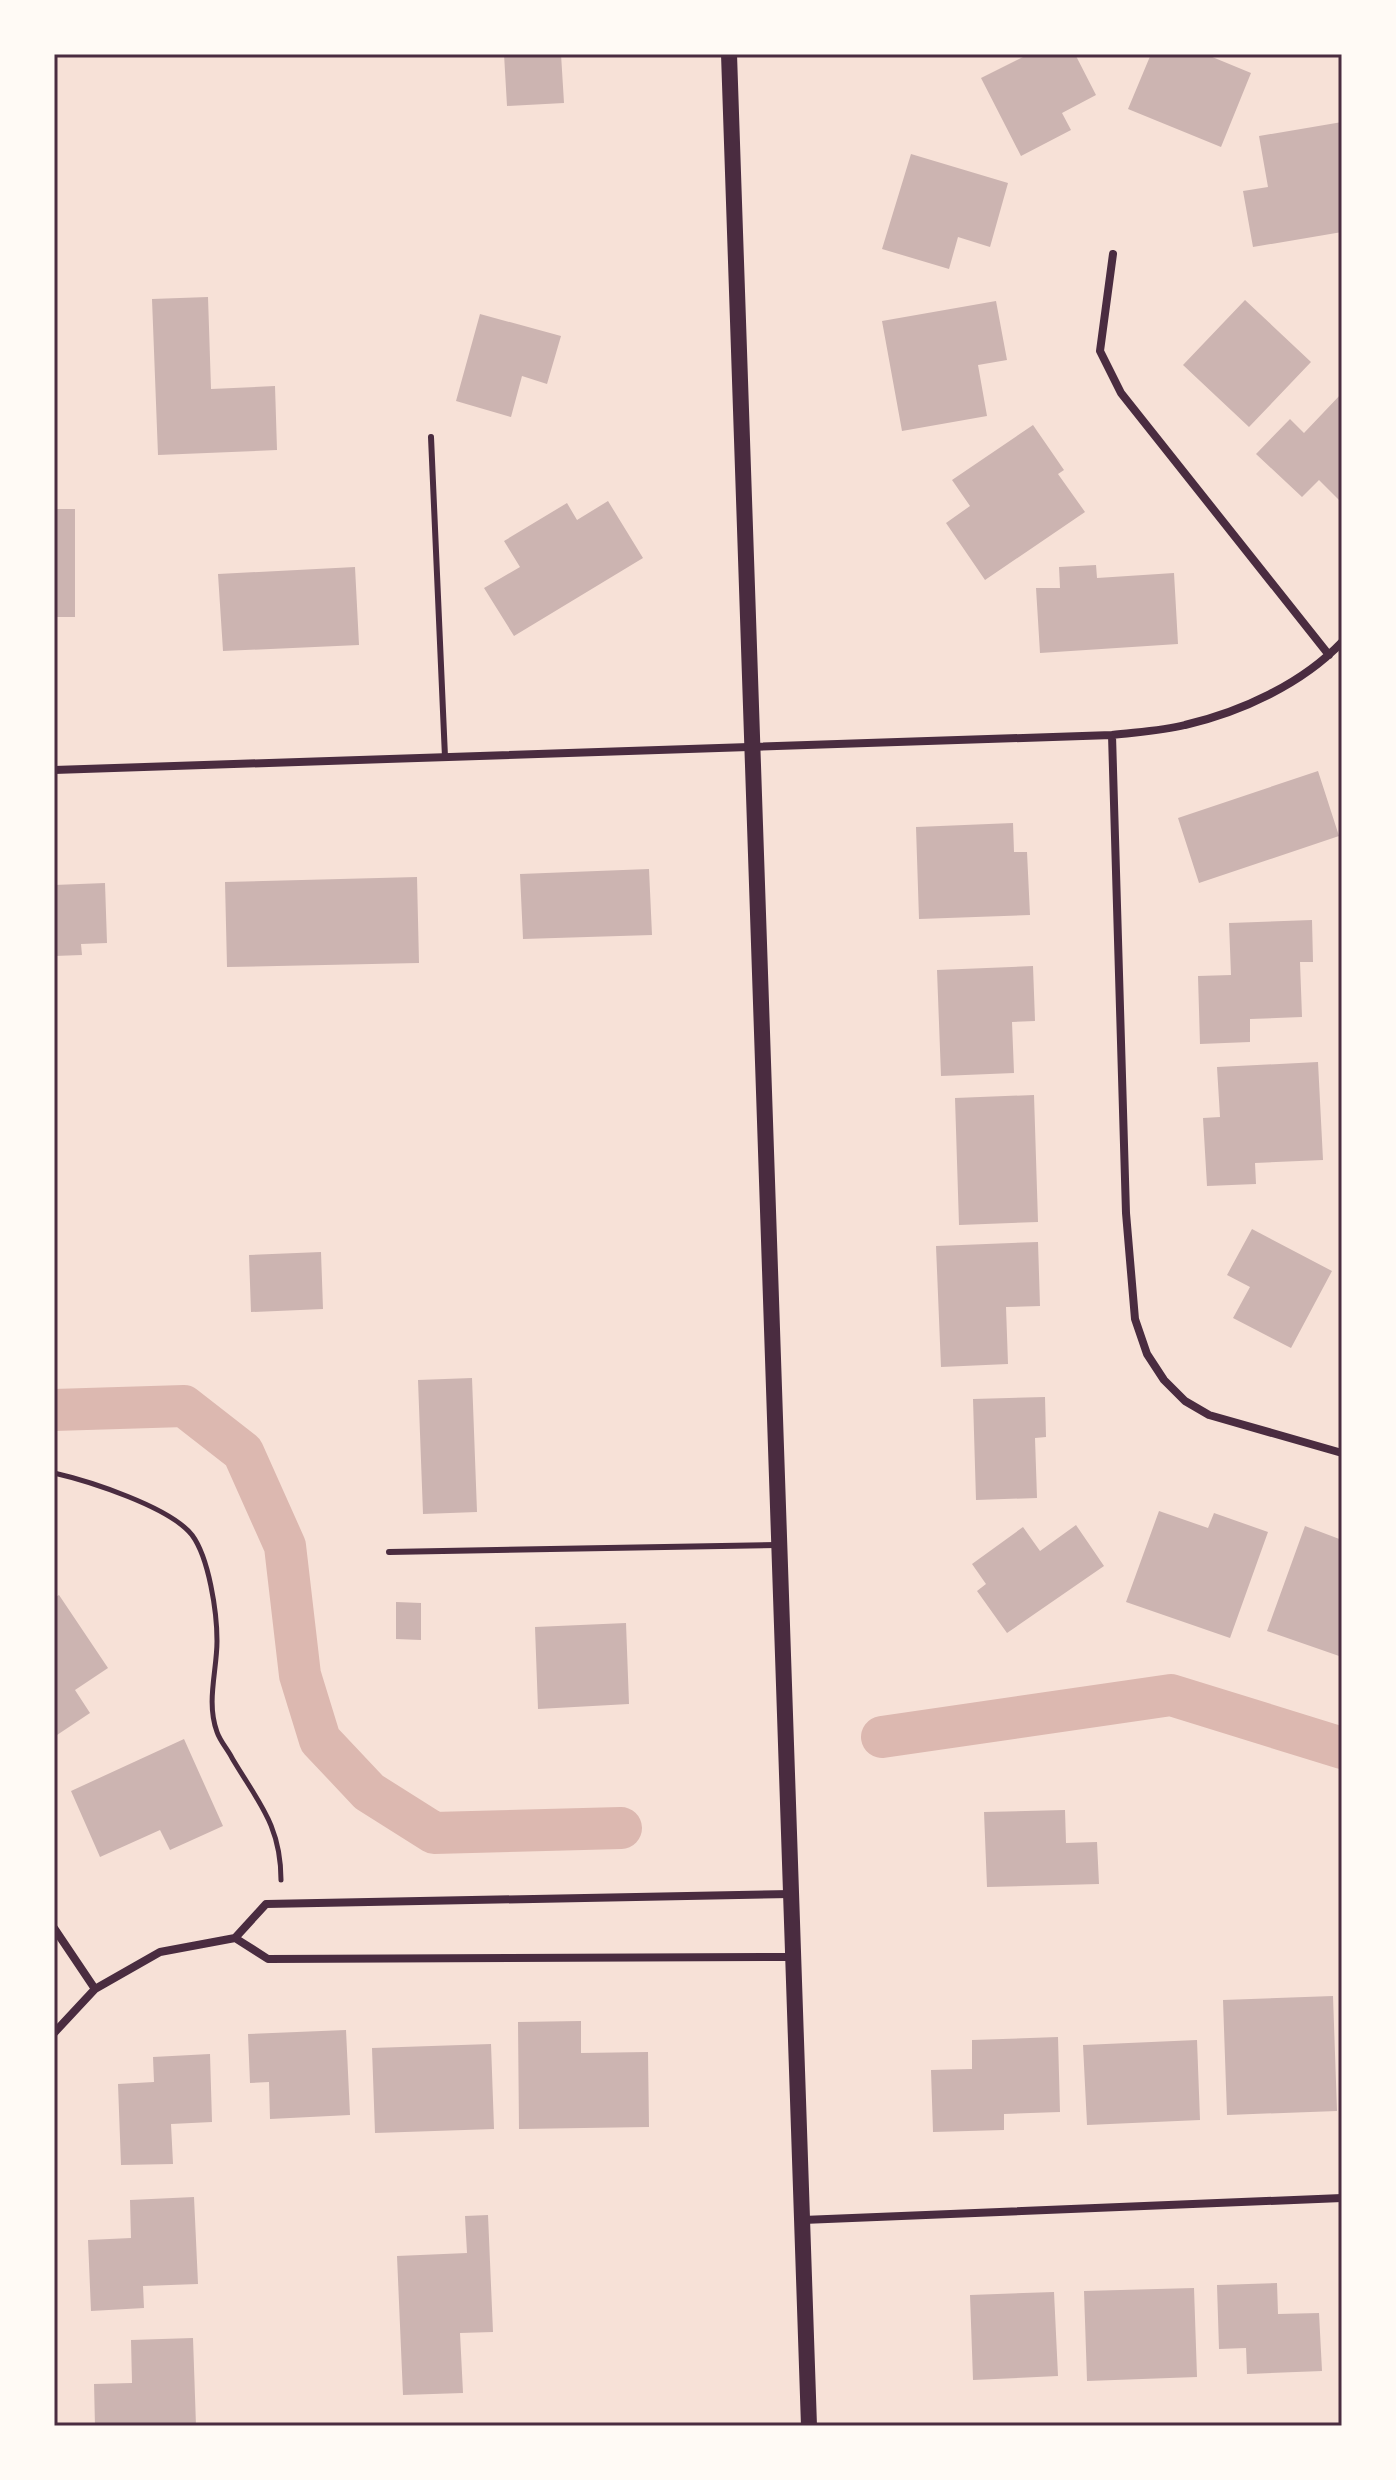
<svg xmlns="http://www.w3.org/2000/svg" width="1396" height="2480" viewBox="0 0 1396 2480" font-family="'Playfair Display',serif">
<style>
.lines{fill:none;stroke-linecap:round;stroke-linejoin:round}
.canal{stroke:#dcb8b0;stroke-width:42}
.building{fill:#ccb4b1}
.path{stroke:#4a2c40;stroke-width:5}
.service{stroke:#4a2c40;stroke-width:6}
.minor{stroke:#4a2c40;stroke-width:8}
.secondary{stroke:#4a2c40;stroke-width:16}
.neatline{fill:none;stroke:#4a2c40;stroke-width:3}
</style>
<rect width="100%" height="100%" fill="#f7e1d7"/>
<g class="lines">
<path class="canal" d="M 54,1410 L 184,1406 L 243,1452 L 285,1546 L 300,1675 L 320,1740 L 369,1792 L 434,1833 L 621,1828
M 882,1737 L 1171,1695 L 1342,1748"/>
</g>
<path class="building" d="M 504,54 L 561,54 L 564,103 L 507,106 Z
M 1029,54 L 1075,54 L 1096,95 L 1062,113 L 1071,130 L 1021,156 L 981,78 Z
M 1151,54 L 1205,54 L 1251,73 L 1221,147 L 1128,109 Z
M 1342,122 L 1342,232 L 1253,247 L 1243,191 L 1268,187 L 1259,136 Z
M 911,154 L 1008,183 L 990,247 L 958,237 L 949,269 L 882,249 Z
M 208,297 L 211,389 L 275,386 L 277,450 L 158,455 L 152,299 Z
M 1245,300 L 1311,362 L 1249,427 L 1183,365 Z
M 996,301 L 1007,360 L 978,365 L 987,416 L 902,431 L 882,321 Z
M 480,314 L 561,336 L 547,384 L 522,376 L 511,417 L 456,401 Z
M 1342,393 L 1342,503 L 1319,480 L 1302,497 L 1256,454 L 1290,419 L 1304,433 Z
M 1033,425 L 1064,470 L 1058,474 L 1085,512 L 985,580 L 946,523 L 970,506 L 952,480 Z
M 608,501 L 643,558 L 514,636 L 484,588 L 520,567 L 504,541 L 567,503 L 577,520 Z
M 54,509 L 75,509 L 75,617 L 54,617 Z
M 1096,565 L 1097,578 L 1174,573 L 1178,644 L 1040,653 L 1036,588 L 1060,588 L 1059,567 Z
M 355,567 L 359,645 L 223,651 L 218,574 Z
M 1318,771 L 1339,836 L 1199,883 L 1178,818 Z
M 1013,823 L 1014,852 L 1027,852 L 1030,915 L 919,919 L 916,827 Z
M 649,869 L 652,935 L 523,939 L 520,874 Z
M 417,877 L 419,963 L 227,967 L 225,882 Z
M 105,883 L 107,943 L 81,944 L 82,955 L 54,956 L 54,885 Z
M 1312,920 L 1313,962 L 1300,962 L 1302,1017 L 1250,1019 L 1250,1042 L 1200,1044 L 1198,976 L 1231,975 L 1229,923 Z
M 1033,966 L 1035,1021 L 1012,1022 L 1014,1073 L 941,1076 L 937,970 Z
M 1318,1062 L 1323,1160 L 1255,1163 L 1256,1184 L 1207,1186 L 1203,1118 L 1220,1117 L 1217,1067 Z
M 1034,1095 L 1038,1222 L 959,1225 L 955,1098 Z
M 1252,1229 L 1332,1271 L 1291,1348 L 1233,1318 L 1250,1287 L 1227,1275 Z
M 1038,1242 L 1040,1306 L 1006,1307 L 1008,1364 L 941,1367 L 936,1246 Z
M 321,1252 L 323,1309 L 251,1312 L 249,1255 Z
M 472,1378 L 477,1512 L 423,1514 L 418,1380 Z
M 1045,1397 L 1046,1437 L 1035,1438 L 1037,1498 L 976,1500 L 973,1399 Z
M 1159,1511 L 1208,1528 L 1214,1513 L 1268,1532 L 1230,1638 L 1126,1602 Z
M 1076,1525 L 1104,1566 L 1007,1633 L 977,1591 L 986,1584 L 972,1564 L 1023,1527 L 1040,1551 Z
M 1305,1526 L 1342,1540 L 1342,1657 L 1267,1631 Z
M 59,1595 L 108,1668 L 75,1690 L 90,1713 L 54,1737 L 54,1598 Z
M 396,1602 L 421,1603 L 421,1640 L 396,1639 Z
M 626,1623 L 629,1704 L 538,1709 L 535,1627 Z
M 184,1739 L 223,1826 L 170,1850 L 160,1830 L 100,1857 L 71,1791 Z
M 1065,1810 L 1066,1843 L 1097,1842 L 1099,1884 L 987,1887 L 984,1812 Z
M 1333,1996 L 1337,2111 L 1227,2115 L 1223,2000 Z
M 581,2021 L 581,2053 L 648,2052 L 649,2127 L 519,2129 L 518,2022 Z
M 346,2030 L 350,2115 L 270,2119 L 269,2082 L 250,2083 L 248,2034 Z
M 1058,2037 L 1060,2112 L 1004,2114 L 1004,2130 L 933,2132 L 931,2070 L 972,2069 L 972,2040 Z
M 1197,2040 L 1200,2120 L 1087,2125 L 1083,2045 Z
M 491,2044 L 494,2129 L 375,2133 L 372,2048 Z
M 210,2054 L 212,2122 L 171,2124 L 173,2164 L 121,2165 L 118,2084 L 154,2082 L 153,2057 Z
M 194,2197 L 198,2284 L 143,2286 L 144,2308 L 91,2311 L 88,2240 L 131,2238 L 130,2200 Z
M 488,2215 L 493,2332 L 460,2333 L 463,2393 L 403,2395 L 397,2256 L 467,2253 L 465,2216 Z
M 1277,2283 L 1278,2314 L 1319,2313 L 1322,2371 L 1247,2374 L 1246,2348 L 1219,2349 L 1217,2285 Z
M 1194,2288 L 1197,2377 L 1087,2381 L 1084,2291 Z
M 1054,2292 L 1058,2376 L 973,2380 L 970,2295 Z
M 193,2338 L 196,2426 L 95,2426 L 94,2384 L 132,2383 L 131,2340 Z"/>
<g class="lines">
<path class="path" d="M 54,1473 C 89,1481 170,1507 192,1535 C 209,1558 217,1612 217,1641 C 217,1671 206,1702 217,1732 C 220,1741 228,1750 232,1758 C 258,1802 281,1825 281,1880"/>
<path class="service" d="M 431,437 L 445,757
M 389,1552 L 777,1545"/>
<path class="minor" d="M 1113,254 L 1100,351 L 1121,393 L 1329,655
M 1112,735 L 1126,1213 L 1135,1319 L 1147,1354 L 1164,1380 L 1185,1401 L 1209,1415 L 1342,1453
M 54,770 L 1112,735 C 1136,732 1162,731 1185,725 C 1241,712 1302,684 1342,642
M 791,1894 L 266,1904 L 235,1938 L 268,1959 L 794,1957
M 54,1928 L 95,1989
M 54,2033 L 95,1989 L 160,1952 L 235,1938
M 803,2220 L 1342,2198"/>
<path class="secondary" d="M 729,54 L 809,2426"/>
</g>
<rect width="1396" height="2480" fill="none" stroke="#fffaf5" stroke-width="112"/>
<rect x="56" y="56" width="1284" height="2368" class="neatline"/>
</svg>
